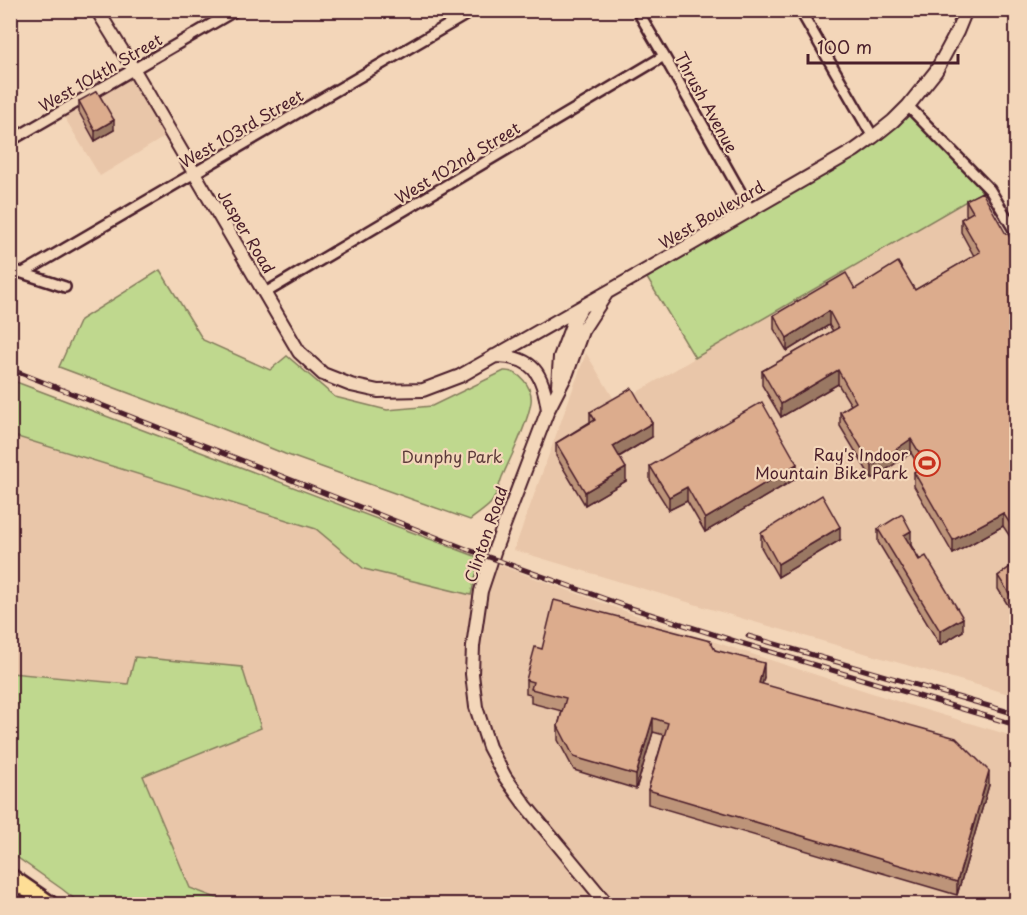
<svg xmlns="http://www.w3.org/2000/svg" width="1027" height="915" viewBox="0 0 1027 915" font-family="'Playpen Sans',sans-serif">
<style>
.built{fill:#e9c6a9}
.green{fill:#bfd88e;stroke:#847c5c;stroke-width:1.5}
.lines{fill:none;stroke-linecap:round;stroke-linejoin:round}
.minor-casing{stroke:#4a1f2b;stroke-width:14}
.tertiary-casing{stroke:#4a1f2b;stroke-width:16}
.motorway-casing{stroke:#4a1f2b;stroke-width:21}
.minor{stroke:#f3d6b9;stroke-width:9}
.tertiary{stroke:#f3d6b9;stroke-width:12}
.motorway{stroke:#fede96;stroke-width:16}
.rail-casing{stroke:#4a1f2b;stroke-width:5}
.rail{stroke:#f3d6b9;stroke-width:3;stroke-dasharray:9;stroke-linecap:butt}
.wall{fill:#bd9479;stroke:#4a1f2b;stroke-width:1.5}
.shaded-wall{fill:#9a7863;stroke:#4a1f2b;stroke-width:1.5}
.building{fill:#dcac8d;stroke:#4a1f2b;stroke-width:1.5}
.labels{text-anchor:middle;dominant-baseline:central;stroke-width:4.5;stroke-linejoin:round;paint-order:stroke}
.street-label{font-size:16px;fill:#4a1f2b;stroke:#f3d6b9}
.poi-label{font-size:16px;fill:#4a1f2b;stroke:#f3d6b9;text-anchor:end}
.park-label{font-size:16px;fill:#5c3b3a;stroke:#f3d6b9}
</style>
<rect width="100%" height="100%" fill="#f3d6b9"/>
<filter id="ink" filterUnits="userSpaceOnUse"><feTurbulence type="fractalNoise" baseFrequency=".0167" numOctaves="2"/><feDisplacementMap in="SourceGraphic" scale="12" xChannelSelector="R" yChannelSelector="G"/><feConvolveMatrix kernelMatrix="1 2 1 2 8 2 1 2 1" color-interpolation-filters="sRGB"/></filter>
<g filter="url(#ink)">
<path class="built" d="M 130,76 L 166,136 L 100,176 L 63,115 Z
M 982,192 L 1016,250 L 1016,696 L 744,619 L 514,550 L 586,353 L 617,404 L 695,358 Z
M 10,435 L 316,529 L 364,569 L 472,595 L 480,558 L 666,626 L 909,705 L 1016,737 L 1016,904 L 232,904 L 190,888 L 143,775 L 261,728 L 128,684 L 11,673 Z"/>
<path class="green" d="M 908,114 L 977,184 L 982,192 L 695,358 L 647,278 L 833,170 L 870,145 Z
M 160,270 L 203,340 L 270,370 L 287,356 L 335,397 L 387,410 L 432,406 L 504,371 C 519,370 533,387 531,402 C 528,423 511,457 502,477 C 499,485 497,496 491,503 C 486,509 476,515 470,520 L 285,454 L 206,422 L 59,367 L 80,320 Z
M 11,380 L 480,558 L 471,595 L 364,569 L 316,529 L 11,435 Z
M 135,657 L 242,667 L 261,728 L 143,776 L 190,888 L 232,904 L 81,904 L 62,889 L 11,853 L 11,673 L 128,684 Z"/>
<g class="lines">
<defs>
<path id="minor" d="M 637,10 L 664,56 L 750,209
M 800,10 L 873,137
M 908,106 L 990,190 L 1016,233
M 10,141 L 236,10
M 10,269 L 65,287
M 23,273 L 474,10
M 265,293 L 664,56"/>
<path id="tertiary" d="M 97,10 L 134,70 L 299,352 L 323,374 L 351,385 L 378,391 L 423,390 L 460,376 L 650,268 L 855,150 L 873,137 L 893,121 L 908,106 L 936,71 L 957,32 L 966,10
M 606,294 L 582,331 L 567,373 L 548,410 L 495,549 L 481,591 L 473,646 L 472,674 L 476,707 L 489,747 L 505,777 L 526,806 L 607,904
M 494,356 C 534,356 543,374 548,410
M 558,385 L 560,357 L 572,325 L 581,308"/>
<path id="motorway" d="M 10,877 L 49,904"/>
</defs>
<use href="#minor" class="minor-casing"/>
<use href="#tertiary" class="tertiary-casing"/>
<use href="#motorway" class="motorway-casing"/>
<use href="#minor" class="minor"/>
<use href="#tertiary" class="tertiary"/>
<use href="#motorway" class="motorway"/>
<defs>
<path id="rail" d="M 10,369 L 469,550 L 628,607 L 741,643 L 1016,725
M 748,636 L 1016,714"/>
</defs>
<use href="#rail" class="rail-casing"/>
<use href="#rail" class="rail"/>
</g>
<path class="wall" d="M 79,101 L 114,130 L 95,141 L 79,112 Z
M 966,200 L 1006,234 L 1017,250 L 1017,547 L 1003,526 L 953,554 L 914,486 L 914,472 L 920,468 L 911,453 L 872,479 L 840,426 L 840,412 L 851,405 L 838,384 L 781,417 L 762,385 L 762,371 L 833,331 L 829,325 L 787,351 L 774,329 L 774,315 L 855,289 L 915,290 L 974,256 L 961,232 L 961,219 L 967,216 L 966,214 Z
M 590,412 L 652,437 L 619,457 L 626,481 L 585,505 L 556,456 L 556,443 L 590,422 Z
M 650,466 L 797,478 L 705,532 L 687,501 L 669,510 L 650,480 Z
M 878,529 L 911,545 L 963,631 L 940,645 L 878,542 Z
M 761,533 L 840,540 L 778,577 L 761,547 Z
M 1017,562 L 1017,620 L 998,589 L 998,576 Z
M 542,649 L 715,650 L 764,677 L 762,684 L 989,785 L 957,895 L 648,804 L 648,790 L 664,735 L 653,732 L 636,789 L 574,770 L 558,740 L 558,726 L 562,711 L 531,703 L 531,695 L 526,694 L 526,680 Z"/>
<path class="shaded-wall" d="M 114,120 L 114,130 L 95,141 L 95,131 Z
M 1017,256 L 1017,269 L 1013,258 Z
M 829,311 L 829,325 L 787,351 L 787,338 Z
M 838,370 L 838,384 L 781,417 L 781,404 Z
M 652,423 L 652,437 L 613,460 L 613,446 Z
M 911,439 L 911,453 L 872,479 L 872,466 Z
M 797,464 L 797,478 L 705,532 L 705,519 Z
M 626,468 L 626,481 L 585,505 L 585,492 Z
M 687,487 L 687,501 L 669,510 L 669,497 Z
M 1003,513 L 1003,526 L 953,554 L 953,540 Z
M 840,527 L 840,540 L 778,577 L 778,564 Z
M 911,531 L 911,545 L 904,549 L 904,535 Z
M 963,618 L 963,631 L 940,645 L 940,631 Z
M 764,663 L 764,677 L 759,697 L 759,683 Z
M 653,718 L 653,732 L 636,789 L 636,775 Z
M 989,771 L 989,785 L 957,895 L 957,882 Z"/>
<path class="building" d="M 97,91 L 114,120 L 95,131 L 79,101 Z
M 982,192 L 1006,234 L 1008,234 L 1017,250 L 1017,256 L 1013,258 L 1017,265 L 1017,534 L 1003,513 L 953,540 L 914,472 L 927,465 L 911,439 L 872,466 L 840,412 L 856,402 L 838,370 L 781,404 L 762,371 L 838,328 L 829,311 L 787,338 L 774,315 L 846,273 L 855,289 L 898,262 L 915,290 L 980,252 L 961,219 L 973,212 L 966,200 Z
M 632,388 L 652,423 L 613,446 L 626,468 L 585,492 L 556,443 L 595,420 L 590,412 Z
M 762,402 L 797,464 L 705,519 L 687,487 L 669,497 L 650,466 Z
M 822,495 L 840,527 L 778,564 L 761,533 Z
M 902,514 L 911,531 L 904,535 L 919,560 L 926,556 L 963,618 L 940,631 L 878,529 Z
M 1017,562 L 1017,606 L 998,576 Z
M 554,600 L 710,641 L 715,650 L 764,663 L 759,683 L 956,738 L 989,771 L 957,882 L 648,790 L 668,723 L 653,718 L 636,775 L 574,757 L 558,726 L 566,698 L 531,689 L 533,682 L 526,680 L 535,647 L 542,649 Z"/>
</g>
<defs>
<symbol id="stadium-ring" viewBox="-11 -11 22 22"><circle r="9.5" fill="#f3d6b9" stroke="#c8321e" stroke-width="1.5"/><path d="M0-5a6.5 5 0 1 0 0 10a6.5 5 0 1 0 0-10ZM-3.5-1.8h7v3.6h-7Z" fill="#c8321e"/></symbol>
</defs>
<g fill-rule="evenodd">
<use href="#stadium-ring" x="912" y="448" width="30" height="30"/>
</g>
<g class="labels">
<g class="street-label">
<text transform="translate(100 72) rotate(-30)">West 104th Street</text>
<text transform="translate(707 102) rotate(61)">Thrush Avenue</text>
<text transform="translate(241 128) rotate(-30)">West 103rd Street</text>
<text transform="translate(457 162) rotate(-31)">West 102nd Street</text>
<text transform="translate(711 214) rotate(-30)">West Boulevard</text>
<text transform="translate(247 231) rotate(59)">Jasper Road</text>
<text transform="translate(485 534) rotate(-71)">Clinton Road</text>
</g>
<g class="poi-label">
<text x="908" y="454">Ray's Indoor<tspan x="908" dy="18">Mountain Bike Park</tspan></text>
</g>
<g class="park-label">
<text x="452" y="456">Dunphy Park</text>
</g>
</g>
<rect width="1027" height="915" fill="none" stroke="#f3d6b9" stroke-width="36"/>
<rect x="18" y="18" width="991" height="879" fill="none" stroke="#4a1f2b" stroke-width="2" filter="url(#ink)"/>
<path d="M808 54v9h150v-9" fill="none" stroke="#4a1f2b" stroke-width="3"/>
<text x="817" y="54" font-size="18" fill="#4a1f2b" stroke="#f3d6b9" stroke-width="4.5" paint-order="stroke">100 m</text>
</svg>
